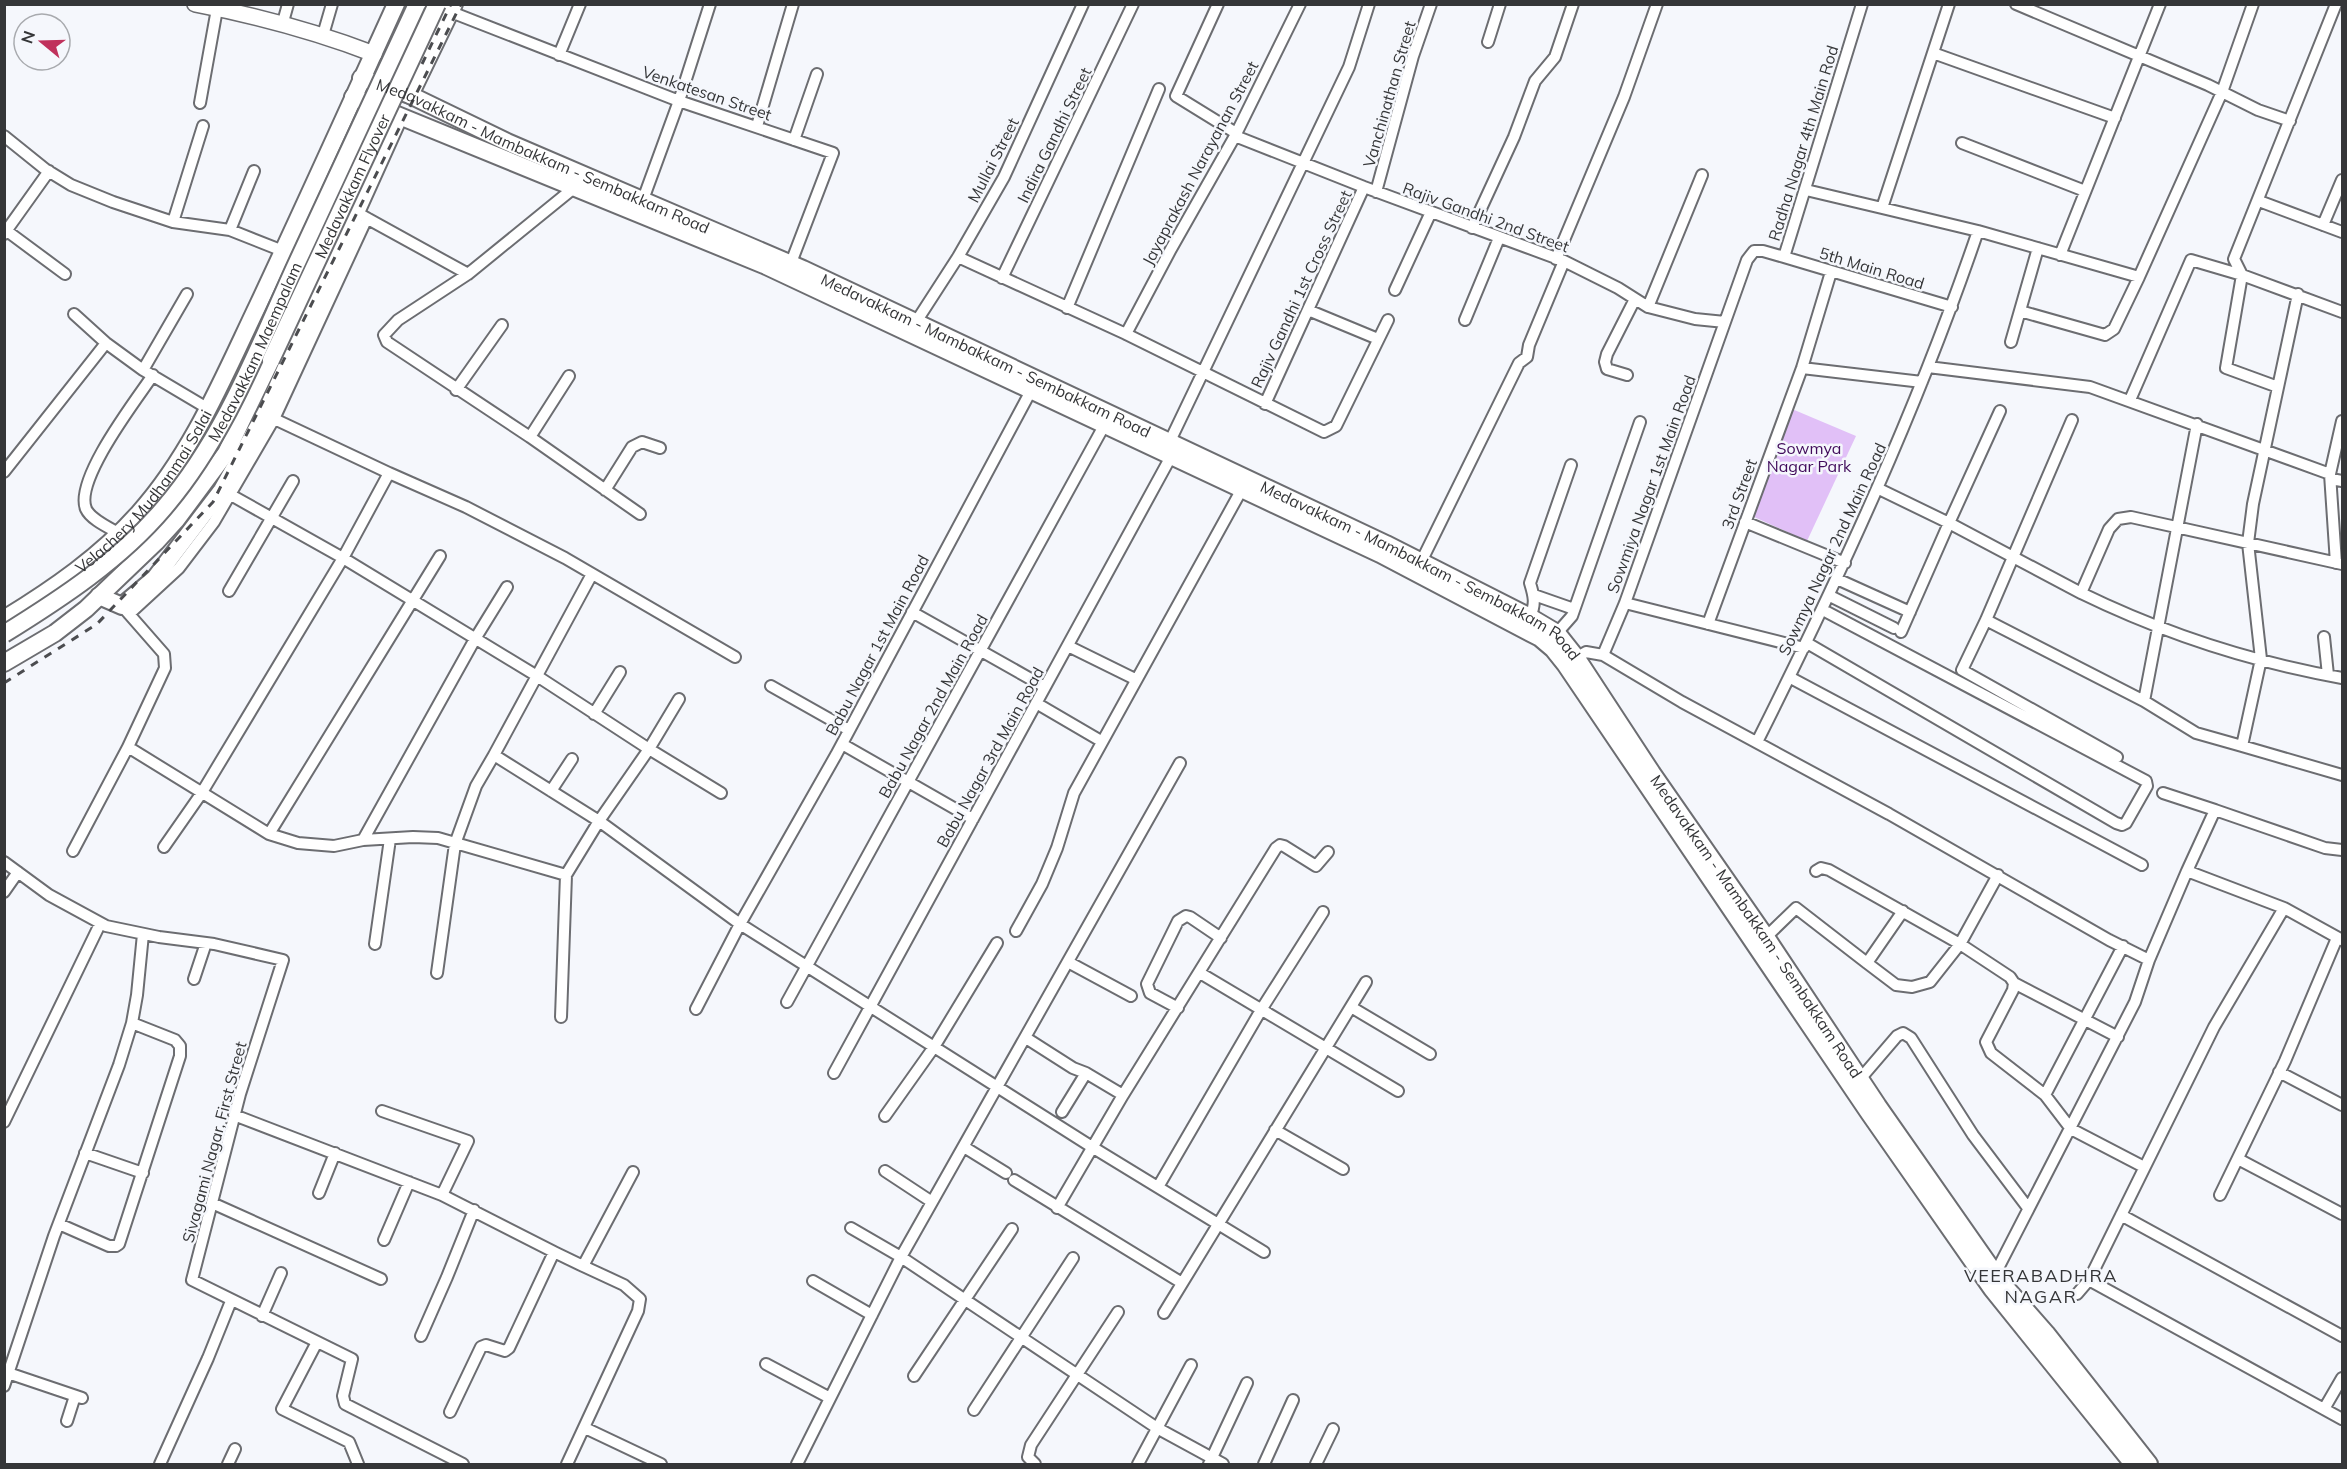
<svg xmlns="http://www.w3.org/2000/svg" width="2347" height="1469" viewBox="0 0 2347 1469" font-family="Mulish,sans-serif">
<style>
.green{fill:#e1c0f7}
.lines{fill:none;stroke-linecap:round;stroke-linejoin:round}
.street-casing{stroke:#6c6d71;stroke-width:14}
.secondary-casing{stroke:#6c6d71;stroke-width:18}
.primary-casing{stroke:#6c6d71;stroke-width:20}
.street{stroke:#fff;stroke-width:10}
.secondary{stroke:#fff;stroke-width:15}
.primary{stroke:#fff;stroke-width:16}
.rail{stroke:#4b4c4f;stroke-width:3;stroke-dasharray:8 8;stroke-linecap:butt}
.primary-bridge-casing{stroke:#6c6d71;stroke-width:20;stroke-linecap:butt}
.primary-bridge{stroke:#fff;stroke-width:16}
.labels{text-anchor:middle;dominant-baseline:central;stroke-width:5;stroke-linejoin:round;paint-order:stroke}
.street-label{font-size:16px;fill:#353638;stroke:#f5f7fc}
.park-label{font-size:16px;fill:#410b5b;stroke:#f5f7fc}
.neighbourhood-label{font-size:18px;letter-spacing:1.5px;fill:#353638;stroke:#f5f7fc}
</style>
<rect width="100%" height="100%" fill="#f5f7fc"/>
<path class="green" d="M 1792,409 L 1856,436 L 1807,541 L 1752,516 Z"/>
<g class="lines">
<defs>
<path id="street" d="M 1218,4 L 1176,96 L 1236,133
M 1949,4 L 1882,208 L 1978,231 L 2139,277 L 2222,92 L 2253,4
M 2016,4 L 2208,85 L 2258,110 L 2290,121
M 451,12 L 679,101 L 833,153 L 789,268
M 283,22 L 288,4
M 323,35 L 332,4
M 1488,42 L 1500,4
M 1933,53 L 2115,118
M 559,55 L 580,4
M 200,103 L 217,9
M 757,126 L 793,4
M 4,136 L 45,169 L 71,185 L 113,202 L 173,222 L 230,230 L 283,251
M 1235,136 L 1364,187 L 1564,261 L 1618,288 L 1648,307 L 1695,319 L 1725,322
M 794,140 L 817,74
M 1962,143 L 2085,191
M 575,187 L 468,274 L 398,320 L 384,335 L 387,342 L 530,437 L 640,514
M 1806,190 L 1882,208
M 1376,192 L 1413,56 L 1431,4
M 2259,201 L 2342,232
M 641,205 L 679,101 L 710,4
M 361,215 L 468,274
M 173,222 L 203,126
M 2323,225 L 2342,180
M 1472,228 L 1514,137 L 1535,81 L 1555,57 L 1573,4
M 230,230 L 254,171
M 7,231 L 65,274
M 4,234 L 49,171
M 2060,255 L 2160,4
M 958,257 L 1126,334 L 1324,432 L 1336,426 L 1388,320
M 1784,257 L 1952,307
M 1556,259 L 1624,97 L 1657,4
M 1002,278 L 1133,4
M 1395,290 L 1431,212
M 2298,294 L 2253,504 L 2248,543 L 2261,659 L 2242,746 L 2342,775
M 1648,307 L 1702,175
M 1067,308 L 1159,89
M 1308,310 L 1378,339
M 2020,311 L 2105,335 L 2114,329 L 2139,277
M 74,314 L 106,343 L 143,370 L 207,408
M 1465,320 L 1499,238
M 916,322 L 958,257 L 1004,177 L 1083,4
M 1126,334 L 1171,249 L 1235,136 L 1300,4
M 2011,342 L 2038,248
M 1928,367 L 2090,387 L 2330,474 L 2336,563
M 1802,368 L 1922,382
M 143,370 L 187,294
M 1627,375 L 1607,369 L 1605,362 L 1607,354 L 1635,299
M 2278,387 L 2226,368 L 2242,275 L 2234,259 L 2336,4
M 456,390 L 502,325
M 2130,400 L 2191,260 L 2242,275 L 2342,312
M 1265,404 L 1364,187
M 2000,411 L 1949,523 L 2081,593 L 2109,529 L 2118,519 L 2131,517 L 2342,564
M 268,416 L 389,473
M 2072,420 L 1986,620 L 1962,670 L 2117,757
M 2197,424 L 2144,701 L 2196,733 L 2242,746
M 530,437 L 569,376
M 1170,441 L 1349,67 L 1369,4
M 4,472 L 106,343
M 2330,474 L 2342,421
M 2331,479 L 2342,481
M 1879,489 L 1949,523 L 1901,632
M 222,490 L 343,558 L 537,676 L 649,749 L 599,821 L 740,924 L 1092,1147 L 1264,1252
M 605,490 L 632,447 L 642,442 L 660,448
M 1745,522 L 1845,563
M 120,534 C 110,528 91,520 86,509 C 74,480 136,400 153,375
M 1421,562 L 1519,363 L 1527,357 L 1529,345 L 1564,261
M 1837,579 L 1910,612
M 229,591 L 293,481
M 2081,593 C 2163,633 2252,662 2342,678
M 1534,595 L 1574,609
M 1830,596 L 1894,628
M 1625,603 L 1804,648
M 122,606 L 164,654 L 165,668 L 128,747 L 269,834 L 298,843 L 334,846 L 363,840 L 413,837 L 438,838 L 566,875 L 599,821 L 494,755 L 592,574
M 912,612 L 1045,687
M 129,614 L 179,568 L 214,522 L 274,419 L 367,218
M 1530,617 C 1536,604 1534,596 1530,583 L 1571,465
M 1986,620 L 2144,701
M 1708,624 L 1802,368 L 1831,272
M 1557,633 L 1572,616 L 1640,422
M 2324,637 L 2328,675
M 1807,643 L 2116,823 L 2122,825 L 2126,823 L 2147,786 L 2146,781 L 1823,610
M 1068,646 L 1135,679
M 1603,655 L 1625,603 L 1747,260 L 1754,251 L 1763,251 L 1784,257 L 1862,4
M 1572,660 L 1586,652 L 1603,655 L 1682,702 L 1889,814 L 2109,940 L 2149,960
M 1789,677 L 2142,865
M 771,686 L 849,730
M 679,699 L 649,749 L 721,793
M 1036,703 L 1101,741
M 594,714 L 620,672
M 1757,742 C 1841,574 1917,410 1978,231
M 842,744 L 973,819
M 551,791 L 572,759
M 2163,793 L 2215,810
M 269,834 L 440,556
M 363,840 L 475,639 L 507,587
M 164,847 L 201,794 L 343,558 L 389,473 L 466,507 L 565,558 L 735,657
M 73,851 L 128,747
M 4,862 L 49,895 L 106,926 L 159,937 L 214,944 L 283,960 L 240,1094 L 192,1280 L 352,1359 L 343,1396 L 345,1404 L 463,1464
M 1816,871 L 1821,868 L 1829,870 L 1960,944 L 2010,977 L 2014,983 L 2013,990 L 1986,1042 L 1991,1053 L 2045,1095 L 2071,1129 L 2144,1167
M 2187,871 L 2215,810 L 2325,848 L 2342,850
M 4,892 L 18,872
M 1016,931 L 1042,884 L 1057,848 L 1074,793 L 1242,489
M 1766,937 L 1796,908 L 1867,963 L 1903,911
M 375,944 L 390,839
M 1068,962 L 1131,996
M 1867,963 L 1896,985 L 1912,987 L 1930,982 L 1960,944 L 1998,875
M 437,973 L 455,844 L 476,786 L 494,755
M 1200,973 L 1398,1091
M 194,979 L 206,943
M 2014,983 L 2118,1037
M 787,1002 L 1105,424
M 1351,1007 L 1430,1054
M 1178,1008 L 1150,993 L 1147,984 L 1178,921 L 1186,916 L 1190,917 L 1221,938
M 696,1009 L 740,924 L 836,755 L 1033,387
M 561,1017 L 566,875
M 1026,1038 L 1073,1068 L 1086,1073
M 2279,1072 L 2342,1105
M 834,1073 L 1174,451
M 1861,1078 L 1897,1036 L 1903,1033 L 1911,1038 L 1973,1135 L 2028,1208
M 2045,1095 L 2123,946
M 382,1111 L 468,1141 L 442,1195
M 1062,1112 L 1086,1073 L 1123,1095
M 234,1115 L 442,1195 L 554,1252 L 509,1348 L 505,1351 L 486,1345 L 481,1347 L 450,1412
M 885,1116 L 934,1047 L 997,943
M 4,1122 L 100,924
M 1275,1130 L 1343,1169
M 964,1147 L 1006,1173
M 85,1153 L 143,1173
M 2238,1159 L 2342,1214
M 885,1171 L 932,1202
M 1014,1180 L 1182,1283
M 1158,1187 L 1261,1010 L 1323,912
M 319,1193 L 335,1153
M 2220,1195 L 2285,1061 L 2337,938
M 212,1203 L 381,1279
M 1057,1208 L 1123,1095 L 1276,848 L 1280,845 L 1284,846 L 1316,866 L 1328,852
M 2121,1215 L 2342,1336
M 59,1224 L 109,1246 L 116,1246 L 119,1244 L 180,1056 L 180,1046 L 175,1040 L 132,1023
M 851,1228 L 901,1257 L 1157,1428 L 1223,1464
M 384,1240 L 409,1182
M 554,1252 L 583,1266
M 1994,1276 L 2135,1002 L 2149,960 L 2187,871 L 2284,908 L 2342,940
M 2089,1280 L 2342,1419
M 813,1281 L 872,1315
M 2077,1294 L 2089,1280 L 2214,1027 L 2284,908
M 1164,1313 L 1366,982
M 262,1316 L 281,1273
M 421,1336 L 447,1277 L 474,1210
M 317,1342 L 282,1409 L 349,1442 L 358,1464
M 766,1364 L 830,1398
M 8,1373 L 82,1398
M 914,1376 L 1012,1229
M 4,1386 L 54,1236 L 119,1065 L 132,1023 L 137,995 L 143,934
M 2324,1409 L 2342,1378
M 974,1410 L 1073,1258
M 67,1421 L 75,1396
M 585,1428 L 661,1464
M 160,1464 L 208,1358 L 231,1301
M 228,1464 L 235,1449
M 567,1464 L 638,1311 L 640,1299 L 624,1285 L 583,1266 L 633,1172
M 797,1464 L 901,1257 L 1180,763
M 1035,1464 L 1028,1457 L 1031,1445 L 1118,1312
M 1138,1464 L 1191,1365
M 1209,1464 L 1247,1383
M 1264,1464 L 1293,1400
M 1316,1464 L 1333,1429"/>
<path id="secondary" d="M 195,4 C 258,16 314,31 374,54"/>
<g id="primary">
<path id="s1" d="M 361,78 L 410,95 L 507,142 L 803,269 L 1386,544 L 1530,617 L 1557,633 L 1576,657 L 1652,773 L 1766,937 L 1878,1106 L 2001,1282 L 2046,1333 L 2149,1464"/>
<path d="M 410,95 L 454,4"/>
<path d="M 353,97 L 764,265 L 1380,554 L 1540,638 L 1553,649 L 1565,664 L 1869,1113 L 1992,1289 L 2133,1464"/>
<path d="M 99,596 L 122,606 L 155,578 L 222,490 L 265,414 L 399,117"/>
<path id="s2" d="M 4,619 C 53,589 101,556 139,513 C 192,454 224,376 258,305 C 305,205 350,105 396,4"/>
<path d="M 4,663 L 55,633 L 86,609 L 156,542 L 177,519 L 226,453 L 271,360"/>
</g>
</defs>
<use href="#street" class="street-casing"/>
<use href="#secondary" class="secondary-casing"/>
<use href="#primary" class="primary-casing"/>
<use href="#street" class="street"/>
<use href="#secondary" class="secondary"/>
<use href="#primary" class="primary"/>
<path class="rail" d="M 422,64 L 451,4
M 4,683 L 97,624 L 213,502 L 461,4"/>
<defs>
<g id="primary-bridge">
<path id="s3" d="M 271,360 L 437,4"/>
<path id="s4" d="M 4,634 C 62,598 120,560 164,508 C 224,438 257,351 294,269 C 335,180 376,92 417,4"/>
</g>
</defs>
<use href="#primary-bridge" class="primary-bridge-casing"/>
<use href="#primary-bridge" class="primary-bridge"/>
</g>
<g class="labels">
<g class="street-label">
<text transform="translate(707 93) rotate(19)">Venkatesan Street</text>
<text transform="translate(1389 94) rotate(-74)">Vanchinathan Street</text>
<text transform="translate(1054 135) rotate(-64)">Indira Gandhi Street</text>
<text transform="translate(1803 143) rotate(-73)">Radha Nagar 4th Main Rod</text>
<text stroke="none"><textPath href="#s1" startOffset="198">Medavakkam - Mambakkam - Sembakkam Road</textPath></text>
<text transform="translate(993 160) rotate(-63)">Mullai Street</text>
<text transform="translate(1200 163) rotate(-62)">Jayaprakash Narayanan Street</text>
<text stroke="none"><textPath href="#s3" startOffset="192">Medavakkam Flyover</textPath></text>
<text transform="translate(1486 217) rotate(20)">Rajiv Gandhi 2nd Street</text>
<text transform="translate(1872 268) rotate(17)">5th Main Road</text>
<text transform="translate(1301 289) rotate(-65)">Rajiv Gandhi 1st Cross Street</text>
<text stroke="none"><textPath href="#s4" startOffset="386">Medavakkam Maempalam</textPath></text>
<text stroke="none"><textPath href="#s1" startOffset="684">Medavakkam - Mambakkam - Sembakkam Road</textPath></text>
<text transform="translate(1651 484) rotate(-70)">Sowmiya Nagar 1st Main Road</text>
<text stroke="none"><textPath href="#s2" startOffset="192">Velachery Mudhanmai Salai</textPath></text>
<text transform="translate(1739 494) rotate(-70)">3rd Street</text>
<text transform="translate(1832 549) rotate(-65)">Sowmya Nagar 2nd Main Road</text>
<text stroke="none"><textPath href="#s1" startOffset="1170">Medavakkam - Mambakkam - Sembakkam Road</textPath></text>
<text transform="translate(877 645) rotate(-62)">Babu Nagar 1st Main Road</text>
<text transform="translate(933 706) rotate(-61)">Babu Nagar 2nd Main Road</text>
<text transform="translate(990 757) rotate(-61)">Babu Nagar 3rd Main Road</text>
<text stroke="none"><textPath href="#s1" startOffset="1674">Medavakkam - Mambakkam - Sembakkam Road</textPath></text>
<text transform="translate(214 1142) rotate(-75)">Sivagami Nagar, First Street</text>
</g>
<g class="park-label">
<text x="1809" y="448">Sowmya<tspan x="1809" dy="18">Nagar Park</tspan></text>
</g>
<g class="neighbourhood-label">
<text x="2041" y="1275">VEERABADHRA<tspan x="2041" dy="21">NAGAR</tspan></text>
</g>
</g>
<rect width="2347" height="1469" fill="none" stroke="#353638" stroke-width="12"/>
<g transform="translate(42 42) rotate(289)"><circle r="28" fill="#f5f7fc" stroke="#a8aaae" stroke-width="1.5"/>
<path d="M0-4.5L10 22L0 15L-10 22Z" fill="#c0315c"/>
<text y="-9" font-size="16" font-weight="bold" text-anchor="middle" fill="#353638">N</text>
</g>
</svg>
